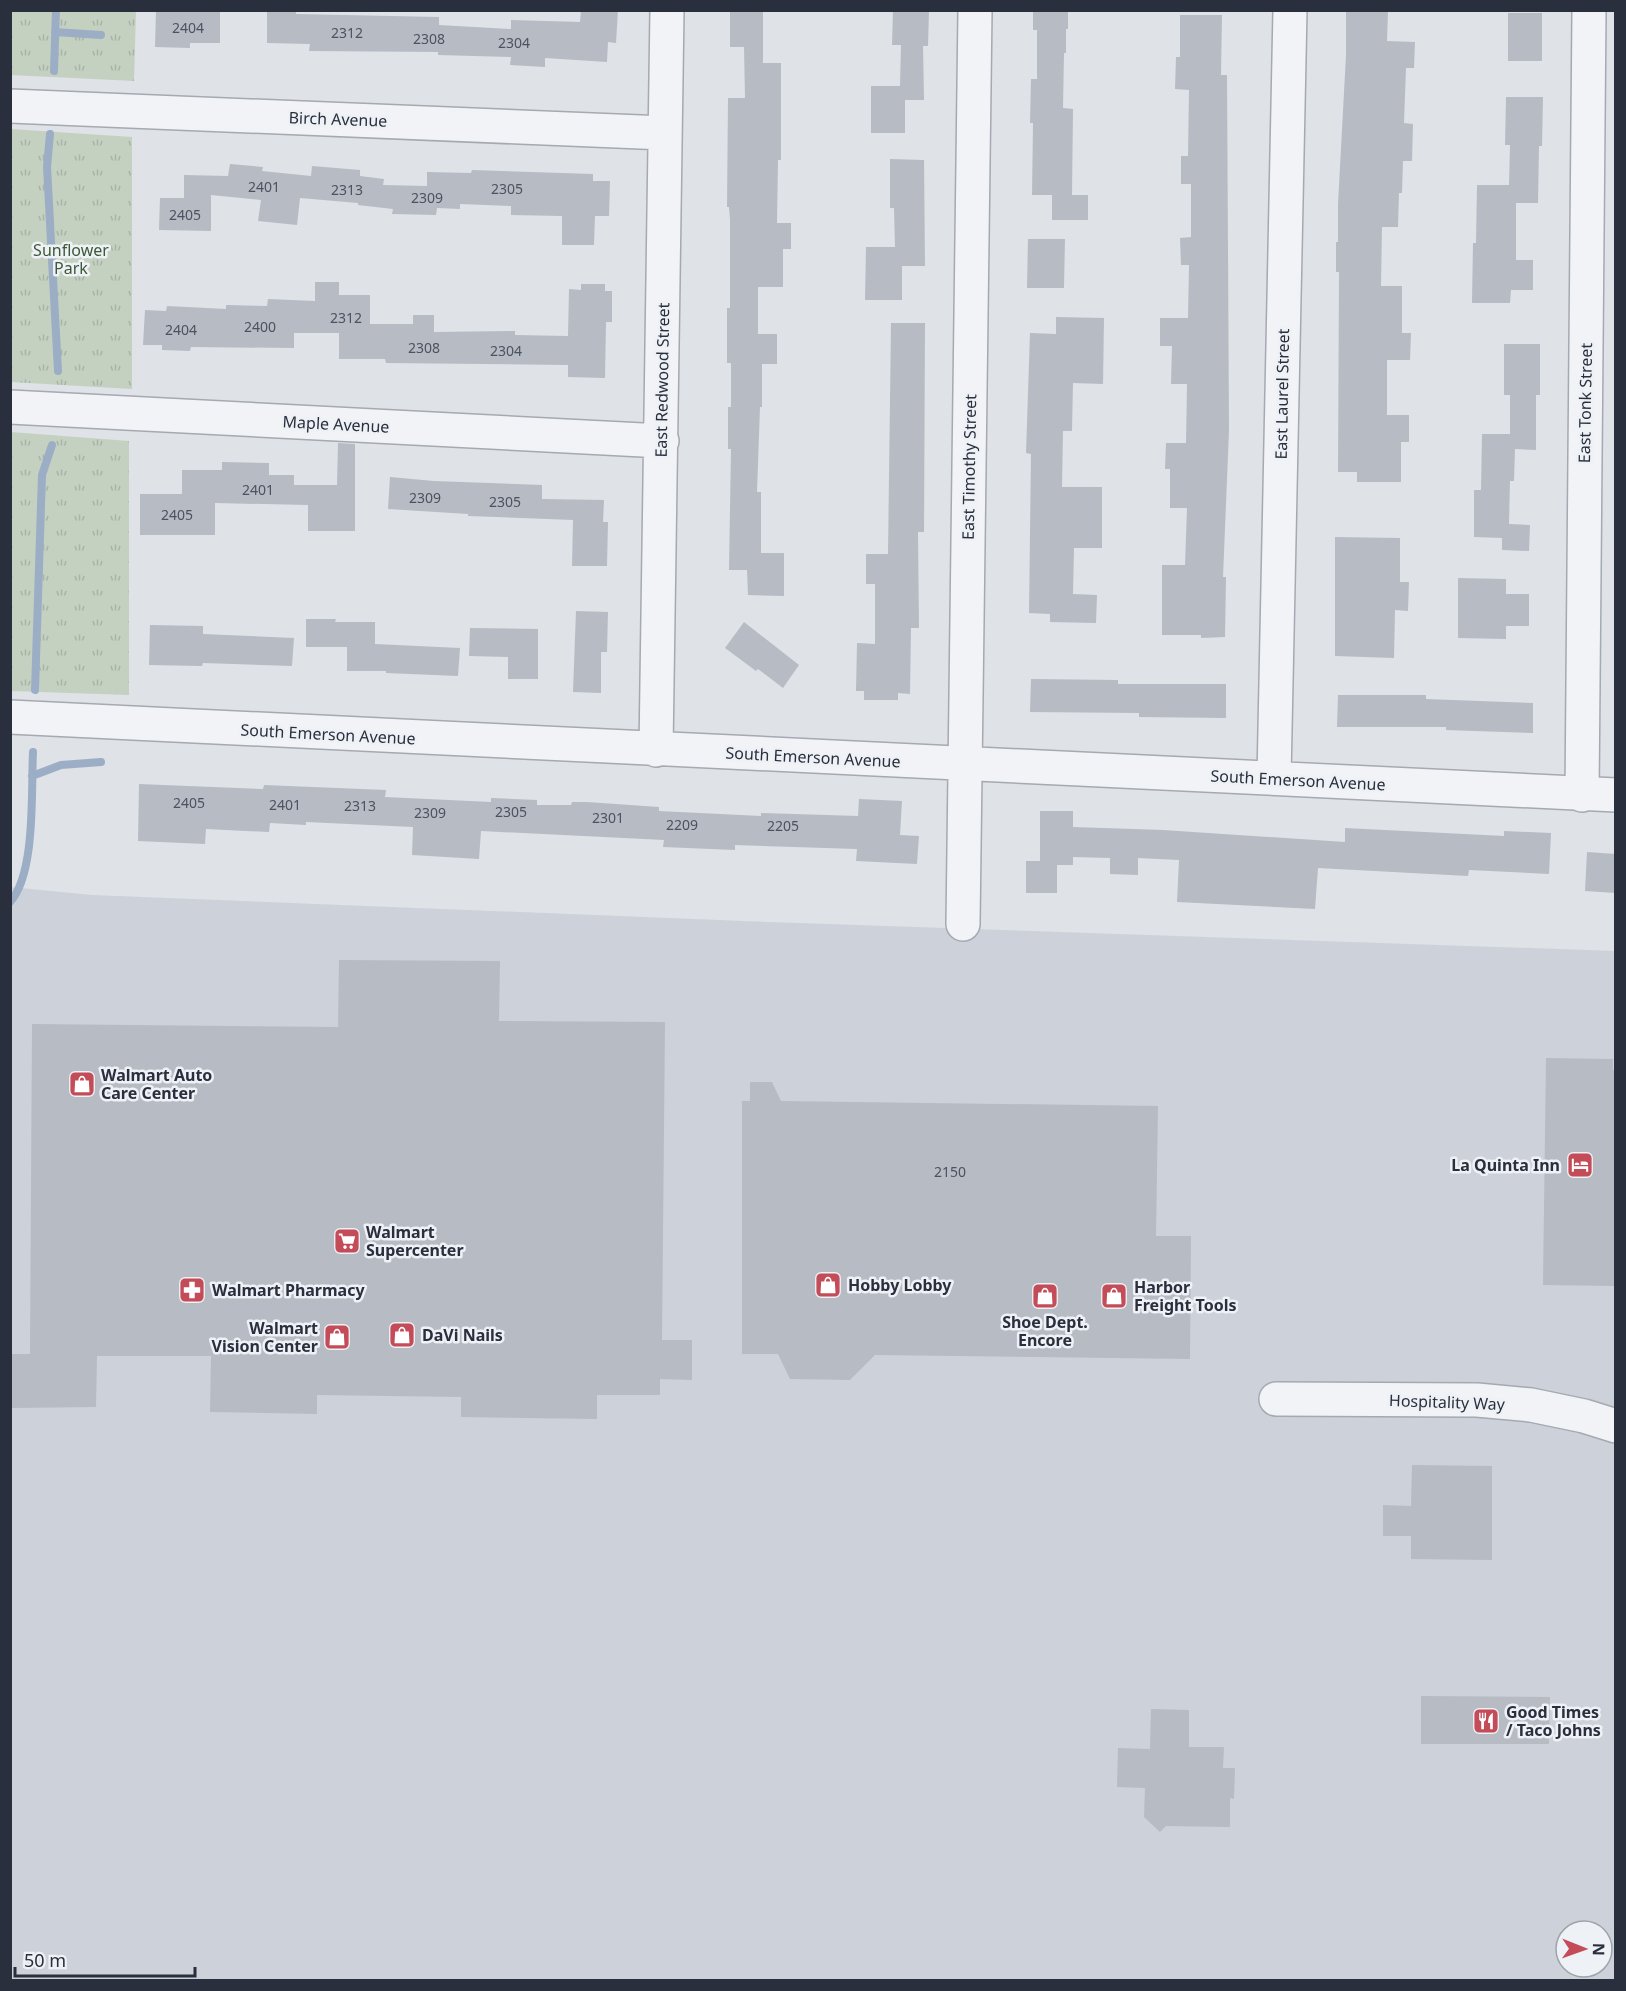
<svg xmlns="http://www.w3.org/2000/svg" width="1626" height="1991" viewBox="0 0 1626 1991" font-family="'Noto Sans',sans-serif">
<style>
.built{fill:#cdd1d9;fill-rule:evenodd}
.park{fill:url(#park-tufts)}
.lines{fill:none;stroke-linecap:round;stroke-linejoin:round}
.stream{stroke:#9caec5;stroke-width:8}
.building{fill:#b7bbc4}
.minor-casing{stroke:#a5a9b1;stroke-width:36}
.minor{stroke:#f1f3f6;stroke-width:33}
.labels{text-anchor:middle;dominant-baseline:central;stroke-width:5;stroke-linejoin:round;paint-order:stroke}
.number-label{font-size:14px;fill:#4c525f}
.street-label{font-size:16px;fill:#292f3d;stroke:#eef1f5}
.park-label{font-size:16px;fill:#3c5837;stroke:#eef1f5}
.poi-label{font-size:16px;font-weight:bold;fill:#292f3d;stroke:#eef1f5;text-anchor:start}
</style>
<defs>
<pattern id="park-tufts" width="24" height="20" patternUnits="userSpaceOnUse" patternTransform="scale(1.5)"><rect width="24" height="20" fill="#c4d1c1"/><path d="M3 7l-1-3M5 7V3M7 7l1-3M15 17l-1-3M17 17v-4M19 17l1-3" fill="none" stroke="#a8b4a7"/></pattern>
</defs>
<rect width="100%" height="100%" fill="#dfe2e7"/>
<path class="built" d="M 10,887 L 92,895 L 743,921 L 1615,951 L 1615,1980 L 11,1980 ZM 1566,1931 L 1602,1931 L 1602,1967 L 1566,1967 Z"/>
<path class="park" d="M 11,10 L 136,11 L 134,81 L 11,75 Z
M 11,129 L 132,137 L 132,389 L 11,382 Z
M 11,432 L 129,441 L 129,695 L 11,691 Z"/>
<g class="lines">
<path class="stream" d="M 55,32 L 101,35
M 54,71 L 56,10
M 50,134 L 47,167 L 58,371
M 35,690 L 42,475 L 52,445
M 32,776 L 61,765 L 101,762
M 10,902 C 36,874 31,790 33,752"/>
</g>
<path class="building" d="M 156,10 L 220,12 L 220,43 L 190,43 L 190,48 L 155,47 Z
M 267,10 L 296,10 L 296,14 L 439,17 L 439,25 L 511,29 L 511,20 L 580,22 L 581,10 L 618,10 L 616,43 L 608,42 L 607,62 L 545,58 L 545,67 L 510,65 L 511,57 L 438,55 L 438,52 L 309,51 L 310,44 L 267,43 Z
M 730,10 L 763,10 L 763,63 L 781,63 L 781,160 L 778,160 L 777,223 L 791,223 L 791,249 L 783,249 L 783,287 L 758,287 L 758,334 L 777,334 L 777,364 L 762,364 L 762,407 L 760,407 L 757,492 L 761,492 L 761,553 L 784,553 L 784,596 L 748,595 L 747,570 L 729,570 L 731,449 L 728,449 L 728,407 L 731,407 L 731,363 L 727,363 L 727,308 L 730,308 L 730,220 L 729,207 L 727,207 L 728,98 L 745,98 L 744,47 L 730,47 Z
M 893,10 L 929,10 L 928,46 L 923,46 L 924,100 L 905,100 L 905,133 L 871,133 L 871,86 L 900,86 L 901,45 L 892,45 Z
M 1033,10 L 1068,10 L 1068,29 L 1066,29 L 1066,53 L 1064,53 L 1063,108 L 1073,109 L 1072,195 L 1088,195 L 1088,220 L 1052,220 L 1052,195 L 1032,195 L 1033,123 L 1030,123 L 1031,79 L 1037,79 L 1037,30 L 1033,30 Z
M 1346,10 L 1388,10 L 1387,41 L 1415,42 L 1414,68 L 1406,68 L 1404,123 L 1413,124 L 1412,161 L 1403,161 L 1402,193 L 1399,193 L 1398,227 L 1382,227 L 1381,286 L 1402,286 L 1402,333 L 1411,333 L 1410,360 L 1387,360 L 1387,415 L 1409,415 L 1409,442 L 1401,442 L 1401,482 L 1357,482 L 1357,472 L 1338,472 L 1339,272 L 1336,272 L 1336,242 L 1338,242 L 1338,204 L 1346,55 Z
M 1508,13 L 1542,13 L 1542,61 L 1508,61 Z
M 1180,15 L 1222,15 L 1221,75 L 1227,75 L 1229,430 L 1223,577 L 1226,577 L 1225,637 L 1201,638 L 1201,635 L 1162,635 L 1162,565 L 1185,565 L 1187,508 L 1170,508 L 1170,469 L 1165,469 L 1166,443 L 1186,443 L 1187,384 L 1171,384 L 1172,346 L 1160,346 L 1160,318 L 1188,318 L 1189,265 L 1181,265 L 1180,238 L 1191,237 L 1191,184 L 1181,184 L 1181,156 L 1188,156 L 1189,90 L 1175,89 L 1176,57 L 1180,57 Z
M 1506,97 L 1543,97 L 1542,146 L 1539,146 L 1538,203 L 1516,203 L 1516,260 L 1533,260 L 1533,290 L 1511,290 L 1510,303 L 1472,303 L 1473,243 L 1476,243 L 1477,185 L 1509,185 L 1510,145 L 1505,145 Z
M 890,159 L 924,160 L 925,266 L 902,266 L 902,300 L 865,300 L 866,247 L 895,247 L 894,208 L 890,208 Z
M 230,164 L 263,167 L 262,171 L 311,176 L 312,166 L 360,170 L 360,176 L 384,179 L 383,185 L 427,186 L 427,172 L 471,173 L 472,170 L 593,174 L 593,181 L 610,181 L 609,216 L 595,216 L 594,245 L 562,245 L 562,216 L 511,215 L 511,206 L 460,204 L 460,209 L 437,208 L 436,215 L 392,214 L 393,209 L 358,205 L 358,203 L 300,198 L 297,225 L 258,221 L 261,200 L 211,195 L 211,231 L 159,230 L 160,198 L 184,198 L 184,175 L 228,176 Z
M 1028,239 L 1065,239 L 1064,288 L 1027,288 Z
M 315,282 L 339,282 L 339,295 L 370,295 L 370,324 L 413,324 L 413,315 L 434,315 L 434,332 L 515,331 L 515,335 L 568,336 L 569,289 L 581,290 L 581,284 L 605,284 L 605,291 L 612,291 L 612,322 L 606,322 L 605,378 L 568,377 L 568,365 L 386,363 L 385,359 L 339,359 L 339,333 L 294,333 L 294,348 L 191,347 L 190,351 L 162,350 L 162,345 L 143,345 L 145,310 L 166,311 L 167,306 L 226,309 L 226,305 L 267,306 L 268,299 L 315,301 Z
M 1056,317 L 1104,318 L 1103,384 L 1073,383 L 1072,431 L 1063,431 L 1062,487 L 1102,487 L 1102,548 L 1074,548 L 1073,594 L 1097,595 L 1096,623 L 1050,622 L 1050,614 L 1029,613 L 1031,454 L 1026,453 L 1030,333 L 1056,334 Z
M 891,323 L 925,323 L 924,532 L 918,532 L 919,628 L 911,628 L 910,694 L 898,693 L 898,700 L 864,700 L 864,691 L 856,691 L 857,643 L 875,644 L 875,584 L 866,584 L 866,554 L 888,554 Z
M 1504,344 L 1540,344 L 1540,395 L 1536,395 L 1536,450 L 1515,449 L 1514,481 L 1510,481 L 1509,524 L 1530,525 L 1529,551 L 1502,550 L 1502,538 L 1474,537 L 1474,490 L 1481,490 L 1482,434 L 1510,434 L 1510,395 L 1504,395 Z
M 338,443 L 355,444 L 355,531 L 308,531 L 308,505 L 215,503 L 215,535 L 140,535 L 140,494 L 182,494 L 182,470 L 222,470 L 222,462 L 269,463 L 269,475 L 294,475 L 294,485 L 337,485 Z
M 390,477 L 434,481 L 542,485 L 542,499 L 604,500 L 603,522 L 608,522 L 607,566 L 572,566 L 573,520 L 468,516 L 468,514 L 388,509 Z
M 1335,537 L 1400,538 L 1400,582 L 1409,582 L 1408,611 L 1395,610 L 1394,658 L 1335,656 Z
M 1458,578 L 1506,579 L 1506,594 L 1529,594 L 1529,626 L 1506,626 L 1506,639 L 1458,638 Z
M 576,611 L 608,612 L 607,652 L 601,652 L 601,693 L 573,692 Z
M 306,619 L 336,619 L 335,622 L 375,622 L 375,644 L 460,648 L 458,676 L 386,673 L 386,671 L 347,671 L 347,647 L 306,647 Z
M 744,622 L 799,665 L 783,688 L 758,669 L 756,671 L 725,648 Z
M 150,625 L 203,626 L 203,634 L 294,638 L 292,666 L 203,663 L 202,666 L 149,665 Z
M 470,628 L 538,629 L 538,679 L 508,679 L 508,657 L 469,656 Z
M 1031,679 L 1118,680 L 1118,684 L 1226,684 L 1226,718 L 1139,717 L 1139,713 L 1030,712 Z
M 1338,695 L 1426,695 L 1426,699 L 1533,703 L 1533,733 L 1446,730 L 1446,727 L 1337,727 Z
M 139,784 L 263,789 L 264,785 L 386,790 L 385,797 L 491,802 L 491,798 L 537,800 L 537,805 L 571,805 L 572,802 L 587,802 L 659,807 L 659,811 L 761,816 L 761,813 L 858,816 L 859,799 L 902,801 L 900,835 L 919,836 L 917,864 L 856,861 L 857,849 L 735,845 L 735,850 L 663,847 L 664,840 L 481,831 L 479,859 L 412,855 L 413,827 L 306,822 L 306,825 L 270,823 L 269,832 L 206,829 L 205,844 L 138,841 Z
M 1040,811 L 1073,811 L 1073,827 L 1163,830 L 1345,842 L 1345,828 L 1504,836 L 1504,831 L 1551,833 L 1549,874 L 1469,870 L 1468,876 L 1318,868 L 1315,909 L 1177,902 L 1179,860 L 1138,858 L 1138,875 L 1110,874 L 1110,858 L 1073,857 L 1073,865 L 1057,865 L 1057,893 L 1026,893 L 1026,861 L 1040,861 Z
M 1587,852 L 1616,854 L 1616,893 L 1585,891 Z
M 339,960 L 500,961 L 499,1021 L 665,1022 L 662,1340 L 692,1340 L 692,1380 L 660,1379 L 660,1395 L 597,1395 L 597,1419 L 461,1417 L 461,1397 L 317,1395 L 317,1414 L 210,1412 L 211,1356 L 97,1356 L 96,1407 L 10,1408 L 10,1354 L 30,1354 L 32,1024 L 338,1027 Z
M 1546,1058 L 1613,1059 L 1613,1070 L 1616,1070 L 1615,1286 L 1543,1285 Z
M 750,1082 L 772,1082 L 781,1101 L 1158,1106 L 1156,1236 L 1191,1236 L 1190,1359 L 875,1355 L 850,1380 L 790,1379 L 778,1354 L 742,1354 L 742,1101 L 750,1101 Z
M 1412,1465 L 1492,1466 L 1492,1560 L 1411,1559 L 1411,1536 L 1383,1536 L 1383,1505 L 1411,1506 Z
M 1421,1696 L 1550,1697 L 1549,1744 L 1421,1744 Z
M 1151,1709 L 1189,1710 L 1189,1747 L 1224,1747 L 1223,1768 L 1235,1768 L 1234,1799 L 1230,1798 L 1230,1827 L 1166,1826 L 1160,1832 L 1144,1817 L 1145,1788 L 1117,1787 L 1118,1748 L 1150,1749 Z"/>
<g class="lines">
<defs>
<path id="minor" d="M 10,106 L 665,133
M 10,407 L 662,441
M 10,717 L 1616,795
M 656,750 L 667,10
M 1274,778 L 1290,10
M 1582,795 L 1589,10
M 963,924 L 975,10
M 1276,1399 L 1477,1400 L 1531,1405 L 1584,1416 L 1616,1426"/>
</defs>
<use href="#minor" class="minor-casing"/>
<use href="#minor" class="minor"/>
</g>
<defs>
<symbol id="shop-square" viewBox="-11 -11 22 22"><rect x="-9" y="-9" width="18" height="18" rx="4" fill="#c44c58" stroke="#eef1f5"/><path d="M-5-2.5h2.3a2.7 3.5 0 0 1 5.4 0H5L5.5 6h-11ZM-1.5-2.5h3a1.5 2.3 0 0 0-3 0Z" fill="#fff"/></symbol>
<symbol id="hotel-square" viewBox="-11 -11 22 22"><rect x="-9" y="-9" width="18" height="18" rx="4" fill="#c44c58" stroke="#eef1f5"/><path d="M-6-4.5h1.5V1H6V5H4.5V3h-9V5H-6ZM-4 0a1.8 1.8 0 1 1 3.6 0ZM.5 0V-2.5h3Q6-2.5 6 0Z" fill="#fff"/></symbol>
<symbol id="supermarket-square" viewBox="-11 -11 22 22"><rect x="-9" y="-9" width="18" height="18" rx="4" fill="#c44c58" stroke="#eef1f5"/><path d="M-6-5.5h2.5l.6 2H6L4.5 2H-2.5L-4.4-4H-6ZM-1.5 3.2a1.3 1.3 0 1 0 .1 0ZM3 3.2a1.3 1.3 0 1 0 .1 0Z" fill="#fff"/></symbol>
<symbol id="pharmacy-square" viewBox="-11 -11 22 22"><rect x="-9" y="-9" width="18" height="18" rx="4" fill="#c44c58" stroke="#eef1f5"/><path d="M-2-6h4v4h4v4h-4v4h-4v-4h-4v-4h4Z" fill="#fff"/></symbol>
<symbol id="restaurant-square" viewBox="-11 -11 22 22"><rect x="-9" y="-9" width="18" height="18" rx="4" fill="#c44c58" stroke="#eef1f5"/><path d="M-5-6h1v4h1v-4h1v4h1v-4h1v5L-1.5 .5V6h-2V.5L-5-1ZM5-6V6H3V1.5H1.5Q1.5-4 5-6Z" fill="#fff"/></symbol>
</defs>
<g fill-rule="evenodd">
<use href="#shop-square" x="67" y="1069" width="30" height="30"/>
<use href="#hotel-square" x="1565" y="1150" width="30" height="30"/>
<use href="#supermarket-square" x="332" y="1226" width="30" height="30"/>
<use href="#shop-square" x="813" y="1270" width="30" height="30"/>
<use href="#pharmacy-square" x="177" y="1275" width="30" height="30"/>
<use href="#shop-square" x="1030" y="1281" width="30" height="30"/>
<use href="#shop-square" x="1099" y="1281" width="30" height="30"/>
<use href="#shop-square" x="387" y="1320" width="30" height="30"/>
<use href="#shop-square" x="322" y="1322" width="30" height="30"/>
<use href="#restaurant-square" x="1471" y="1706" width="30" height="30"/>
</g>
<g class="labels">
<g class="number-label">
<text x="188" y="27">2404</text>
<text x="347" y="32">2312</text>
<text x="429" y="38">2308</text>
<text x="514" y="42">2304</text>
<text x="264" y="186">2401</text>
<text x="507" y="188">2305</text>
<text x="347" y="189">2313</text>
<text x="427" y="197">2309</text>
<text x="185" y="214">2405</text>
<text x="346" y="317">2312</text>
<text x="260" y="326">2400</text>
<text x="181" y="329">2404</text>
<text x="424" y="347">2308</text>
<text x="506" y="350">2304</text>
<text x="258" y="489">2401</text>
<text x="425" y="497">2309</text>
<text x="505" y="501">2305</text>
<text x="177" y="514">2405</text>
<text x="189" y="802">2405</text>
<text x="285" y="804">2401</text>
<text x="360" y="805">2313</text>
<text x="511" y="811">2305</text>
<text x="430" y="812">2309</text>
<text x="608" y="817">2301</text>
<text x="682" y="824">2209</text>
<text x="783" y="825">2205</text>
<text x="950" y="1171">2150</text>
</g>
<g class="street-label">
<text transform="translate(338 119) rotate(2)">Birch Avenue</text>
<text transform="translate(662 380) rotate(-89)">East Redwood Street</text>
<text transform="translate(1282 394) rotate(-89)">East Laurel Street</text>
<text transform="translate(1585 403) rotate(-89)">East Tonk Street</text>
<text transform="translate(336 424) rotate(3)">Maple Avenue</text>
<text transform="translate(969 467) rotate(-89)">East Timothy Street</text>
<text transform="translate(328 734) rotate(3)">South Emerson Avenue</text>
<text transform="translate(813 757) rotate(3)">South Emerson Avenue</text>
<text transform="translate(1298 780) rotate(3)">South Emerson Avenue</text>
<text transform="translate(1447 1402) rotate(2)">Hospitality Way</text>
</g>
<g class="park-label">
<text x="71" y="250">Sunflower<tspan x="71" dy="18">Park</tspan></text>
</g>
<g class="poi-label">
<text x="101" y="1075">Walmart Auto<tspan x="101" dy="18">Care Center</tspan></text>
<text x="1560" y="1165" text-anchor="end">La Quinta Inn</text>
<text x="366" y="1232">Walmart<tspan x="366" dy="18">Supercenter</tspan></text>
<text x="848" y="1285">Hobby Lobby</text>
<text x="1134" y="1287">Harbor<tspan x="1134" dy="18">Freight Tools</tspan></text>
<text x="212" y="1290">Walmart Pharmacy</text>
<text x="1045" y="1322" text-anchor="middle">Shoe Dept.<tspan x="1045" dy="18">Encore</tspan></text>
<text x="318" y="1328" text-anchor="end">Walmart<tspan x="318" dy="18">Vision Center</tspan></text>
<text x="422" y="1335">DaVi Nails</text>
<text x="1506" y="1712">Good Times<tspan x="1506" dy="18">/ Taco Johns</tspan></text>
</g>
</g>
<rect width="1626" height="1991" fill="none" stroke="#292f3d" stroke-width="24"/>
<g transform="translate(1584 1949) rotate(91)"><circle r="28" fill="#eef1f5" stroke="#9fa3ab" stroke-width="1.5"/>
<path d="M0-4.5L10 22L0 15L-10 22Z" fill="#c44c58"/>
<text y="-9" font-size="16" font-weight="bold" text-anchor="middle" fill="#292f3d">N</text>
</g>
<path d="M15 1967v9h180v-9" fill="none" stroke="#292f3d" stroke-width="3"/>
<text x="24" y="1967" font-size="18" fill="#292f3d" stroke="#eef1f5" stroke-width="4.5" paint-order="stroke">50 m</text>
</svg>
